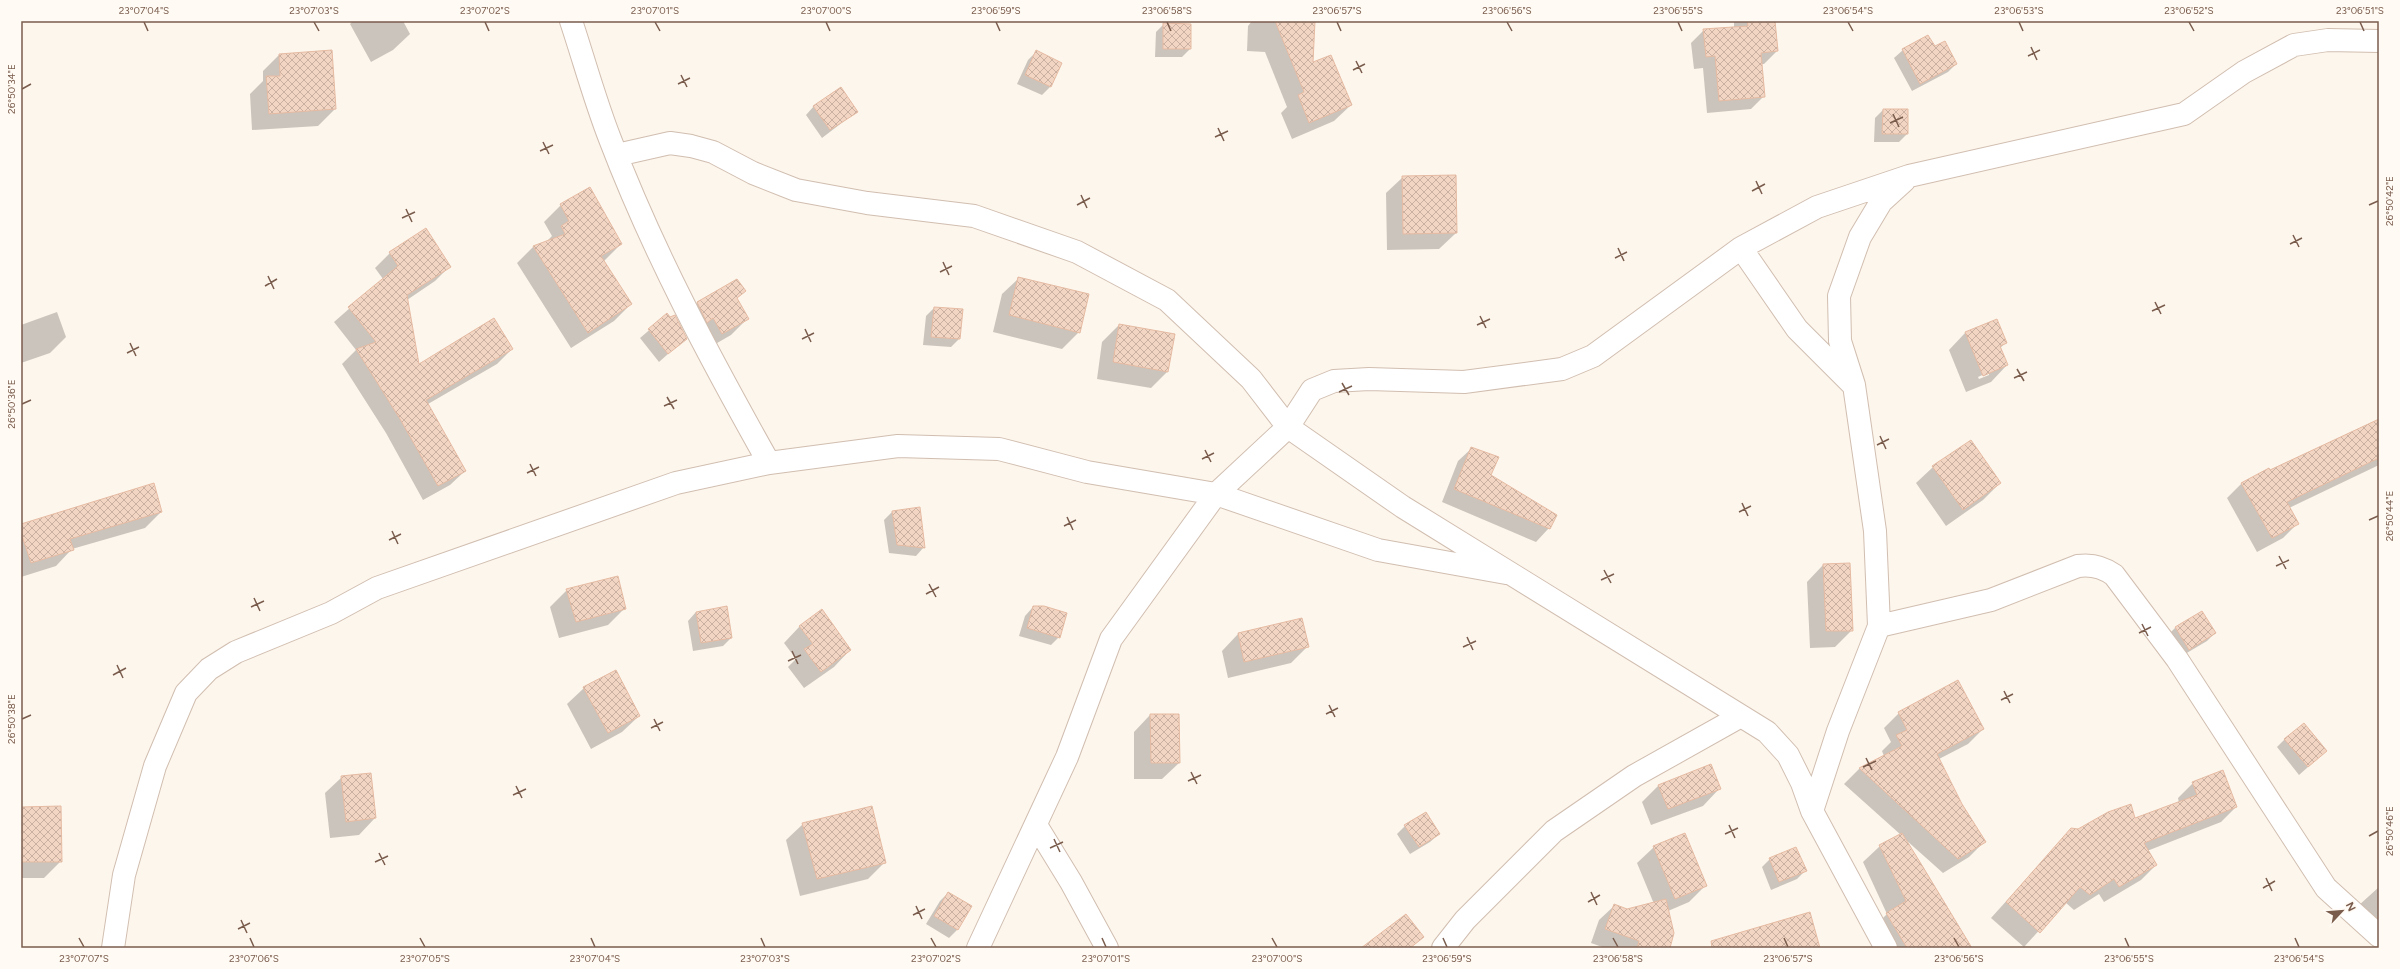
<svg xmlns="http://www.w3.org/2000/svg" width="2400" height="969" viewBox="0 0 2400 969" font-family="Figtree,sans-serif">
<style>
.shadow{fill:#0003;fill-rule:evenodd}
.building{fill:url(#building-cross-hatch);stroke:#e6bba3}
.lines{fill:none;stroke-linecap:round;stroke-linejoin:round}
.street-casing{stroke:#d1beb0;stroke-width:24}
.street{stroke:#fff;stroke-width:22}
.ticks{fill:none;stroke:#7a5c4d;stroke-width:1.5}
.neatline{fill:none;stroke:#7a5c4d;stroke-width:1.5}
.ticks-label{font-size:10px;text-anchor:middle;fill:#7a5c4d}
</style>
<defs>
<pattern id="building-cross-hatch" width="8" height="8" patternUnits="userSpaceOnUse"><rect width="8" height="8" fill="#f3d5c3"/><path d="M0 0l8 8M0 8l8-8" fill="none" stroke="#cab0a1"/></pattern>
</defs>
<rect width="100%" height="100%" fill="#fdf6ec"/>
<path class="shadow" d="M 353,21 L 403,21 L 410,34 L 393,50 L 371,62 L 350,24 Z
M 1252,21 L 1314,21 L 1311,64 L 1351,105 L 1334,121 L 1292,139 L 1281,113 L 1287,107 L 1265,52 L 1247,51 L 1248,26 Z
M 1734,21 L 1774,21 L 1777,51 L 1764,64 L 1761,64 L 1764,96 L 1751,109 L 1707,113 L 1703,68 L 1694,69 L 1691,43 L 1704,30 L 1734,28 Z
M 1164,24 L 1190,49 L 1182,57 L 1155,57 L 1156,32 Z
M 1934,48 L 1956,64 L 1948,72 L 1912,91 L 1894,58 L 1903,50 Z
M 1036,52 L 1061,63 L 1050,87 L 1042,95 L 1017,84 L 1028,60 Z
M 279,55 L 335,109 L 318,126 L 252,130 L 250,94 L 263,81 L 263,71 Z
M 814,106 L 856,112 L 822,138 L 806,115 Z
M 1883,110 L 1907,134 L 1899,142 L 1874,142 L 1875,118 Z
M 1403,177 L 1456,233 L 1439,249 L 1387,250 L 1386,193 Z
M 561,205 L 621,244 L 604,261 L 631,304 L 614,321 L 571,348 L 517,263 L 534,246 L 546,242 L 552,236 L 544,222 Z
M 390,253 L 450,266 L 435,281 L 407,300 L 418,366 L 512,349 L 497,364 L 428,404 L 465,471 L 450,485 L 423,500 L 386,433 L 342,364 L 356,350 L 334,322 L 383,279 L 375,268 Z
M 1019,278 L 1079,332 L 1062,349 L 993,332 L 1002,294 Z
M 737,280 L 745,291 L 736,299 L 747,319 L 731,335 L 705,350 L 681,320 L 697,303 Z
M 934,308 L 961,310 L 959,339 L 951,347 L 923,345 L 926,316 Z
M 57,312 L 66,337 L 50,353 L 21,363 L 21,325 Z
M 667,315 L 686,338 L 659,362 L 640,338 Z
M 1996,320 L 2006,343 L 2000,348 L 2007,365 L 1991,382 L 1966,392 L 1949,350 L 1965,333 ZM 1989,372 L 1989,375 L 1979,379 L 1978,377 Z
M 1119,325 L 1168,371 L 1151,388 L 1097,379 L 1102,342 Z
M 2379,419 L 2379,465 L 2289,508 L 2297,524 L 2283,538 L 2257,552 L 2227,498 L 2242,483 Z
M 1472,448 L 1490,475 L 1549,528 L 1536,542 L 1442,502 L 1458,461 Z
M 1933,467 L 2000,483 L 1983,500 L 1946,526 L 1916,483 Z
M 161,512 L 145,528 L 72,549 L 56,566 L 21,577 L 21,525 Z
M 892,512 L 924,547 L 916,556 L 889,553 L 884,520 Z
M 1823,565 L 1852,630 L 1835,647 L 1810,648 L 1807,582 Z
M 567,590 L 625,608 L 608,625 L 559,638 L 550,607 Z
M 1033,607 L 1059,637 L 1051,645 L 1019,636 L 1025,616 Z
M 696,612 L 731,638 L 723,646 L 693,651 L 688,621 Z
M 2202,612 L 2215,633 L 2207,641 L 2180,657 L 2167,636 L 2175,628 Z
M 1301,619 L 1308,646 L 1291,663 L 1228,678 L 1222,651 L 1238,634 Z
M 800,626 L 850,650 L 834,667 L 804,688 L 788,667 L 796,659 L 784,643 Z
M 584,688 L 639,716 L 622,732 L 591,749 L 567,704 Z
M 1899,713 L 1983,729 L 1968,744 L 1939,759 L 1961,805 L 1984,842 L 1969,857 L 1943,873 L 1906,840 L 1971,948 L 1881,948 L 1870,931 L 1887,914 L 1863,862 L 1880,846 L 1901,835 L 1844,784 L 1859,769 L 1884,756 L 1882,751 L 1891,742 L 1884,728 Z
M 1150,715 L 1179,763 L 1162,779 L 1134,779 L 1134,732 Z
M 2285,739 L 2326,751 L 2299,775 L 2277,747 Z
M 342,777 L 375,818 L 359,835 L 330,838 L 325,793 Z
M 2193,783 L 2236,807 L 2221,822 L 2147,851 L 2156,865 L 2141,880 L 2104,902 L 2099,894 L 2074,910 L 2065,902 L 2024,947 L 1991,918 L 2071,829 L 2078,830 L 2135,820 L 2179,803 L 2178,798 Z
M 1659,785 L 1719,789 L 1703,806 L 1651,825 L 1642,802 Z
M 21,808 L 61,861 L 44,878 L 21,878 Z
M 803,824 L 885,862 L 868,879 L 800,896 L 786,840 Z
M 1405,826 L 1439,834 L 1430,842 L 1410,854 L 1397,834 Z
M 1654,847 L 1706,885 L 1689,902 L 1668,911 L 1669,948 L 1605,948 L 1591,943 L 1599,920 L 1614,906 L 1627,910 L 1654,904 L 1637,863 Z
M 1770,859 L 1805,871 L 1797,879 L 1771,890 L 1762,867 Z
M 2379,887 L 2379,937 L 2358,906 Z
M 948,893 L 971,906 L 957,930 L 949,938 L 926,924 L 940,901 Z"/>
<path class="building" d="M 1275,21 L 1315,21 L 1313,62 L 1331,55 L 1352,105 L 1309,123 L 1298,95 L 1304,92 Z
M 1747,21 L 1775,21 L 1778,51 L 1761,53 L 1765,97 L 1719,101 L 1715,56 L 1706,57 L 1703,29 L 1748,26 Z
M 1163,23 L 1191,24 L 1191,49 L 1163,49 Z
M 1928,35 L 1935,46 L 1945,41 L 1957,64 L 1920,84 L 1902,49 Z
M 332,50 L 336,109 L 269,114 L 266,76 L 280,76 L 279,54 Z
M 1036,50 L 1062,63 L 1051,87 L 1025,75 Z
M 841,87 L 858,112 L 830,130 L 813,106 Z
M 1883,109 L 1908,109 L 1908,134 L 1882,134 Z
M 1456,175 L 1457,233 L 1403,234 L 1402,176 Z
M 590,187 L 622,244 L 601,256 L 632,304 L 588,333 L 533,246 L 565,234 L 561,226 L 569,221 L 560,204 Z
M 426,228 L 451,267 L 407,295 L 419,364 L 494,318 L 513,349 L 426,400 L 466,471 L 438,486 L 400,419 L 356,349 L 376,342 L 348,307 L 398,266 L 389,252 Z
M 1018,277 L 1089,294 L 1080,333 L 1009,315 Z
M 737,279 L 746,291 L 737,298 L 749,319 L 722,334 L 713,318 L 707,323 L 697,302 Z
M 934,307 L 963,309 L 960,339 L 931,337 Z
M 667,313 L 670,317 L 675,315 L 687,339 L 668,354 L 648,329 Z
M 1997,319 L 2007,343 L 2000,346 L 2008,365 L 1983,376 L 1965,332 Z
M 1119,324 L 1175,334 L 1168,372 L 1113,362 Z
M 2379,419 L 2379,458 L 2287,502 L 2299,524 L 2272,538 L 2241,483 L 2269,468 L 2270,470 Z
M 1971,440 L 2001,483 L 1963,510 L 1932,466 Z
M 1471,447 L 1499,457 L 1491,475 L 1557,515 L 1550,529 L 1454,489 Z
M 154,483 L 162,512 L 70,539 L 74,550 L 31,563 L 21,533 L 21,524 Z
M 920,507 L 925,548 L 897,545 L 892,511 Z
M 1850,563 L 1853,631 L 1826,631 L 1823,564 Z
M 618,576 L 626,609 L 576,622 L 566,589 Z
M 727,606 L 732,638 L 701,643 L 696,612 Z
M 1033,606 L 1044,606 L 1067,613 L 1060,638 L 1027,628 Z
M 822,609 L 851,650 L 821,672 L 804,649 L 813,644 L 799,626 Z
M 2202,611 L 2216,633 L 2189,650 L 2175,627 Z
M 1302,618 L 1309,647 L 1244,662 L 1238,633 Z
M 616,670 L 640,716 L 608,733 L 583,687 Z
M 1958,680 L 1984,729 L 1937,754 L 1962,804 L 1986,842 L 1958,859 L 1859,768 L 1902,746 L 1896,735 L 1907,730 L 1898,712 Z
M 1150,714 L 1179,714 L 1180,763 L 1151,763 Z
M 2304,723 L 2327,751 L 2308,767 L 2284,739 Z
M 1711,764 L 1721,789 L 1668,809 L 1658,785 Z
M 2223,770 L 2237,807 L 2144,843 L 2157,865 L 2119,887 L 2114,879 L 2090,895 L 2080,887 L 2040,933 L 2006,902 L 2071,828 L 2078,829 L 2108,812 L 2131,804 L 2135,818 L 2197,795 L 2192,782 Z
M 371,773 L 376,818 L 346,822 L 341,776 Z
M 61,806 L 62,862 L 21,862 L 21,807 Z
M 872,806 L 886,863 L 817,879 L 802,823 Z
M 1426,812 L 1440,834 L 1419,847 L 1404,825 Z
M 1685,833 L 1707,886 L 1675,899 L 1653,846 Z
M 1902,833 L 1923,867 L 1972,948 L 1907,948 L 1886,913 L 1906,901 L 1879,845 Z
M 1796,847 L 1807,871 L 1779,882 L 1769,858 Z
M 948,892 L 972,906 L 958,930 L 934,916 Z
M 1666,899 L 1674,933 L 1670,948 L 1637,948 L 1639,941 L 1605,929 L 1614,904 L 1627,909 Z
M 1810,912 L 1820,948 L 1712,948 L 1711,941 Z
M 1406,914 L 1424,937 L 1410,948 L 1361,948 Z"/>
<g class="lines">
<defs>
<path id="street" d="M 571,21 C 584,60 595,101 610,139 C 653,252 710,358 769,463
M 617,155 L 670,143 L 691,146 L 713,152 L 753,173 L 796,190 L 867,203 L 974,216 L 1077,252 L 1167,300 L 1251,379 L 1288,427 L 1312,390 L 1334,381 L 1369,379 L 1464,382 L 1562,369 L 1593,356 L 1741,248 L 1817,207 L 1909,176 L 2184,114 L 2244,72 L 2294,45 L 2328,40 L 2379,41
M 1741,248 L 1797,329 L 1851,383
M 1879,626 L 1991,600 L 2078,566 C 2092,564 2103,567 2114,575 L 2177,659 L 2326,888 L 2379,936
M 1812,811 L 1838,731 L 1879,626 L 1875,531 L 1854,385 L 1840,341 L 1839,296 L 1860,237 L 1881,202 L 1904,181
M 1036,825 L 1071,882 L 1107,948
M 113,948 L 124,875 L 155,766 L 186,693 L 209,669 L 236,652 L 331,613 L 377,588 L 676,483 L 769,463 L 898,446 L 999,449 L 1087,472 L 1216,494 L 1378,550 L 1506,573
M 978,948 L 1067,757 L 1111,639 L 1216,494 L 1288,427 L 1403,507 L 1767,732 L 1788,755 L 1802,783 L 1812,811 L 1886,948
M 1443,948 L 1465,920 L 1554,831 L 1634,776 L 1741,716"/>
</defs>
<use href="#street" class="street-casing"/>
<use href="#street" class="street"/>
</g>
<path class="ticks" d="M 144,22 L 148,31M 314,22 L 319,31M 485,22 L 489,31M 655,22 L 660,31M 826,22 L 830,31M 996,22 L 1000,31M 1167,22 L 1171,31M 1337,22 L 1341,31M 1507,22 L 1512,31M 1678,22 L 1682,31M 1848,22 L 1853,31M 2019,22 L 2023,31M 2189,22 L 2194,31M 2360,22 L 2364,31M 2031,47 L 2037,60M 2028,56 L 2040,50M 1356,61 L 1362,73M 1353,70 L 1365,64M 681,75 L 687,87M 678,84 L 690,78M 22,89 L 31,84M 1893,114 L 1899,127M 1890,123 L 1903,117M 1218,128 L 1224,141M 1215,137 L 1228,131M 543,142 L 549,154M 540,151 L 553,145M 1756,181 L 1762,194M 1752,191 L 1765,184M 1081,195 L 1087,208M 1077,205 L 1090,198M 2369,205 L 2378,201M 406,209 L 412,222M 402,218 L 415,212M 2293,235 L 2299,247M 2290,244 L 2302,238M 1618,248 L 1624,261M 1615,258 L 1627,252M 943,262 L 949,275M 940,272 L 952,266M 268,276 L 274,289M 265,286 L 277,279M 2155,302 L 2161,314M 2152,311 L 2165,305M 1480,316 L 1486,328M 1477,325 L 1490,319M 805,329 L 811,342M 802,339 L 814,333M 130,343 L 136,356M 127,353 L 139,347M 2017,369 L 2024,381M 2014,378 L 2027,372M 1342,383 L 1349,395M 1339,392 L 1352,386M 667,397 L 674,409M 22,404 L 31,400M 664,406 L 677,400M 1880,436 L 1886,449M 1877,445 L 1889,439M 1205,450 L 1211,462M 1202,459 L 1214,453M 530,464 L 536,476M 527,473 L 539,467M 1742,503 L 1748,516M 1739,512 L 1751,506M 1067,517 L 1073,530M 2369,520 L 2378,516M 1064,526 L 1076,520M 392,531 L 398,544M 389,540 L 401,534M 2279,556 L 2286,569M 2276,566 L 2289,560M 1604,570 L 1611,583M 1601,580 L 1614,574M 929,584 L 936,597M 926,594 L 939,587M 254,598 L 260,611M 251,607 L 264,601M 2142,624 L 2148,636M 2139,633 L 2151,627M 1467,637 L 1473,650M 1463,647 L 1476,641M 792,651 L 798,664M 788,661 L 801,655M 117,665 L 123,678M 113,675 L 126,668M 2004,691 L 2010,703M 2001,700 L 2013,694M 1329,705 L 1335,717M 1326,714 L 1338,708M 22,719 L 31,715M 654,719 L 660,731M 651,728 L 663,722M 1866,758 L 1872,770M 1863,767 L 1876,761M 1191,772 L 1197,784M 1188,781 L 1201,775M 516,786 L 522,798M 513,795 L 526,789M 1729,825 L 1735,838M 1725,834 L 1738,828M 2369,836 L 2378,831M 1054,839 L 1060,852M 1050,848 L 1063,842M 379,853 L 385,865M 375,862 L 388,856M 2266,878 L 2272,891M 2263,888 L 2275,881M 1591,892 L 1597,905M 1588,902 L 1600,895M 916,906 L 922,919M 913,915 L 925,909M 241,920 L 247,933M 238,929 L 250,923M 79,938 L 84,947M 250,938 L 254,947M 420,938 L 425,947M 591,938 L 595,947M 761,938 L 765,947M 931,938 L 936,947M 1102,938 L 1106,947M 1272,938 L 1277,947M 1443,938 L 1447,947M 1613,938 L 1618,947M 1784,938 L 1788,947M 1954,938 L 1959,947M 2125,938 L 2129,947M 2295,938 L 2299,947"/>
<rect width="2400" height="969" fill="none" stroke="#fffaf3" stroke-width="44"/>
<g transform="translate(2342 911) rotate(64)" stroke="#fffaf3" stroke-width="3" paint-order="stroke">
<path d="M0-3L7 15L0 10L-7 15Z" fill="#7a5c4d"/>
<text y="-6" font-size="11" font-weight="bold" text-anchor="middle" fill="#7a5c4d">N</text>
</g>
<rect x="22" y="22" width="2356" height="925" class="neatline"/>
<g class="ticks-label">
<text x="144" y="14">23°07'04"S</text>
<text x="314" y="14">23°07'03"S</text>
<text x="485" y="14">23°07'02"S</text>
<text x="655" y="14">23°07'01"S</text>
<text x="826" y="14">23°07'00"S</text>
<text x="996" y="14">23°06'59"S</text>
<text x="1167" y="14">23°06'58"S</text>
<text x="1337" y="14">23°06'57"S</text>
<text x="1507" y="14">23°06'56"S</text>
<text x="1678" y="14">23°06'55"S</text>
<text x="1848" y="14">23°06'54"S</text>
<text x="2019" y="14">23°06'53"S</text>
<text x="2189" y="14">23°06'52"S</text>
<text x="2360" y="14">23°06'51"S</text>
<text transform="translate(11 89) rotate(-90)" y="4">26°50'34"E</text>
<text transform="translate(2389 201) rotate(-90)" y="4">26°50'42"E</text>
<text transform="translate(11 404) rotate(-90)" y="4">26°50'36"E</text>
<text transform="translate(2389 516) rotate(-90)" y="4">26°50'44"E</text>
<text transform="translate(11 719) rotate(-90)" y="4">26°50'38"E</text>
<text transform="translate(2389 831) rotate(-90)" y="4">26°50'46"E</text>
<text x="84" y="962">23°07'07"S</text>
<text x="254" y="962">23°07'06"S</text>
<text x="425" y="962">23°07'05"S</text>
<text x="595" y="962">23°07'04"S</text>
<text x="765" y="962">23°07'03"S</text>
<text x="936" y="962">23°07'02"S</text>
<text x="1106" y="962">23°07'01"S</text>
<text x="1277" y="962">23°07'00"S</text>
<text x="1447" y="962">23°06'59"S</text>
<text x="1618" y="962">23°06'58"S</text>
<text x="1788" y="962">23°06'57"S</text>
<text x="1959" y="962">23°06'56"S</text>
<text x="2129" y="962">23°06'55"S</text>
<text x="2299" y="962">23°06'54"S</text>
</g>
</svg>
